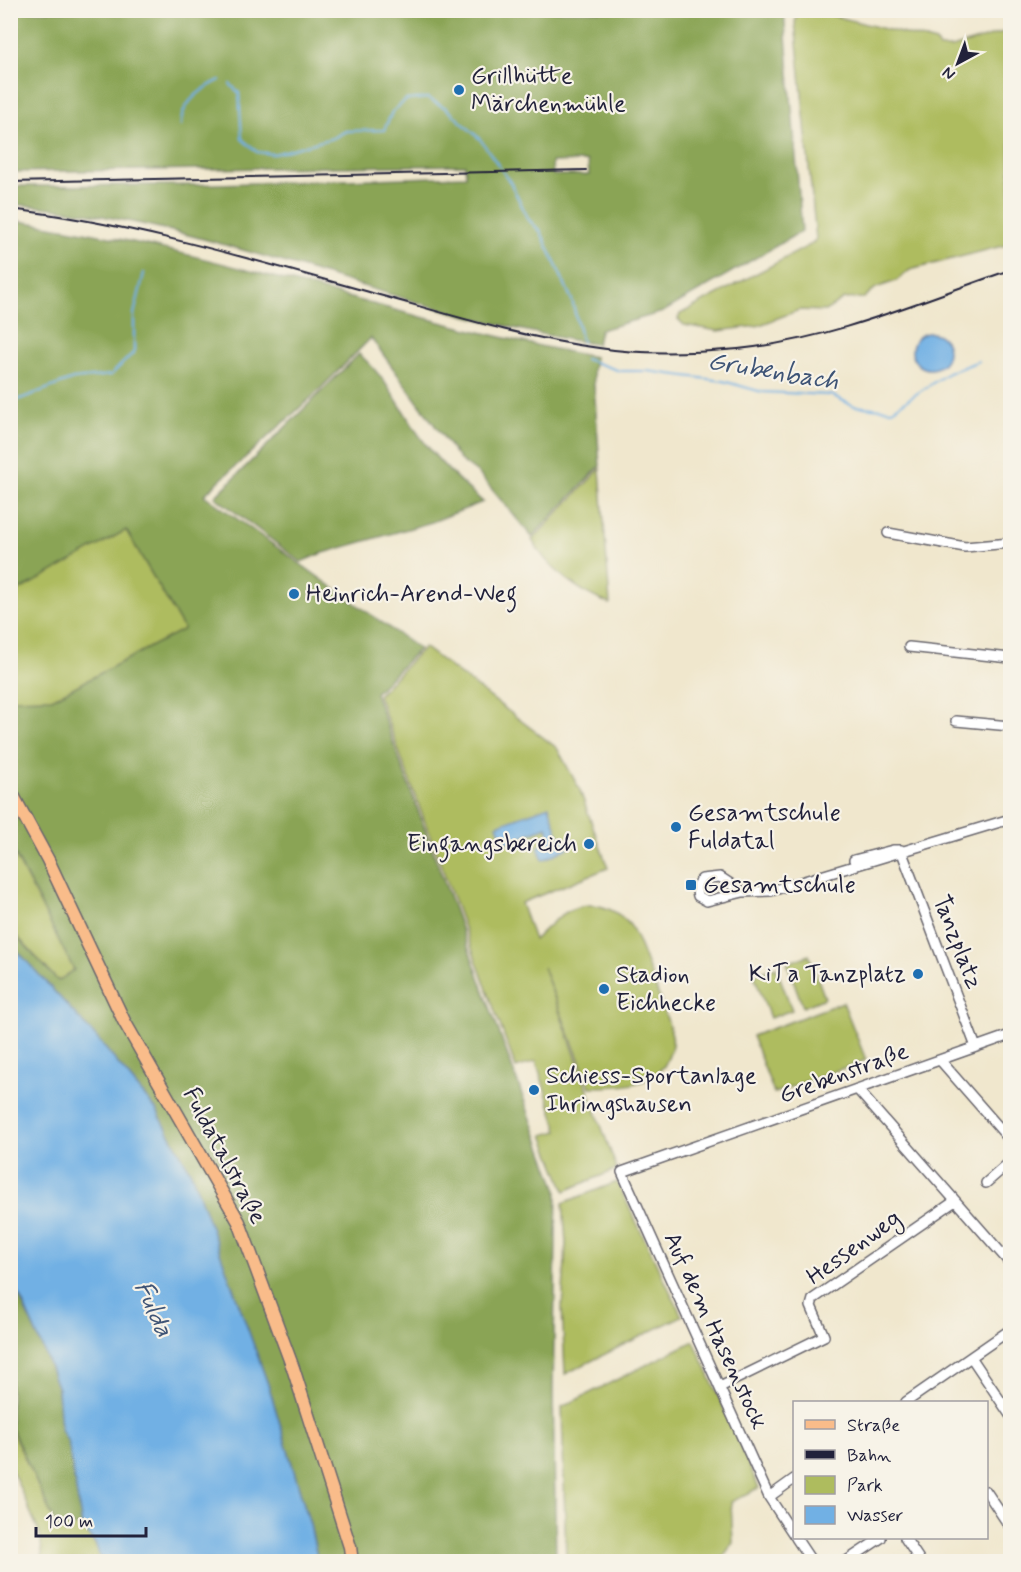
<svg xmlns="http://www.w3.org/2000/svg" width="1021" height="1572" viewBox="0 0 1021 1572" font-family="Mynerve,sans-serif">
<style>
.green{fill:#aebc5e;stroke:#686f4c;stroke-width:1.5}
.forest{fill:#8aa455;stroke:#566348;stroke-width:1.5;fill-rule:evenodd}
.water{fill:#71b0e4;stroke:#4a6990;stroke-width:1.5}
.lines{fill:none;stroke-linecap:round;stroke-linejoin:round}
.stream{stroke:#71b0e4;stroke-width:2}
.minor-casing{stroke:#6a676e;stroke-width:12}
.major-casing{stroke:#6a676e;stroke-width:15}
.minor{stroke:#fff;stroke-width:9}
.major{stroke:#f9bc8a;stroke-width:12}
.rail{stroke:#22223b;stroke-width:2}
.poi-dot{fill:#1f6fb2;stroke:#f7f3e8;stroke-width:2}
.labels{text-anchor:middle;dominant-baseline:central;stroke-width:4.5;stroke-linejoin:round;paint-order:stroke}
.poi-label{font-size:24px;fill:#22223b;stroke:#f7f3e8;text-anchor:start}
.street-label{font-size:24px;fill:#22223b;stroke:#f7f3e8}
.water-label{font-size:26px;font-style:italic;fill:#3e5476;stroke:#f7f3e8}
</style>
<rect width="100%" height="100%" fill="#f7f3e8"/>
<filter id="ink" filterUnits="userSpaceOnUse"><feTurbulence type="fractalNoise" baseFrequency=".0167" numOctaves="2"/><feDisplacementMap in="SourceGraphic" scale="12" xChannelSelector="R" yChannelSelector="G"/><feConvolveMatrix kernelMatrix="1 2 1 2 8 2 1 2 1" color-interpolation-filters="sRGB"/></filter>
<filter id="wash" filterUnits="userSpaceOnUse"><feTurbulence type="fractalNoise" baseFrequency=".008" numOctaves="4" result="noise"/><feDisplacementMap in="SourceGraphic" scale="24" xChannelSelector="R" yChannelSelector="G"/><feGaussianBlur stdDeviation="1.35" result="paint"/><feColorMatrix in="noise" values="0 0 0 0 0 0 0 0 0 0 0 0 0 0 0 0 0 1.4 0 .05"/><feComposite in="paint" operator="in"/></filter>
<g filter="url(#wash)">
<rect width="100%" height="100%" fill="#f0e7cd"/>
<path class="green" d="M 798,10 L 815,11 L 936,42 L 939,48 L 952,48 L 1010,30 L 1010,244 L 910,270 L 896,281 L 876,288 L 864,298 L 844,299 L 825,311 L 799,310 L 757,326 L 718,331 L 684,325 L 678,319 L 680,314 L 812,244 L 816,239 L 795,22 Z
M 600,469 L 610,604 C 580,593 547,568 532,540 Z
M 126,530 L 184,629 L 54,698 L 11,699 L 10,595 Z
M 424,647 L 557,748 L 579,788 L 608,868 L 521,903 L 534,940 C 548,927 562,910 582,906 C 600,902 618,911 630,925 C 636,931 669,1023 672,1035 C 674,1044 669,1058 664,1066 C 647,1087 618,1087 590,1087 L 543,967 L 617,1169 L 565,1191 L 543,1135 L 558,1131 L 536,1061 L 516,1068 L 378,695 Z
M 10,846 L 74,970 L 58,981 L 11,930 Z
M 809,955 L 825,998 L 803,1007 L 787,963 Z
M 776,967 L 792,1010 L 770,1018 L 754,975 Z
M 843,1002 L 866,1060 L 774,1093 L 752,1036 Z
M 617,1182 L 682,1316 L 565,1374 L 562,1308 L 566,1243 L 563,1203 Z
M 694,1341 L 759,1488 L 731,1502 L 733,1543 L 720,1561 L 566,1561 L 562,1407 Z
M 10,1427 L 58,1529 L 82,1525 L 107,1561 L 43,1561 L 40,1534 L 11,1468 Z"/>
<path class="forest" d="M 10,11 L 784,11 L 802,231 L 663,312 L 600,330 L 597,344 C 398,314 212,219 11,204 L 11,186 L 188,185 L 466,176 L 465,165 L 11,172 ZM 588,161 L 589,175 L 553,175 L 552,162 Z
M 11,220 C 210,247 398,321 595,357 L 593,371 L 600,466 L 532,537 L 479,474 L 460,460 L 371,338 L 316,393 L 204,495 L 419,649 L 375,693 L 557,1190 L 553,1389 L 556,1561 L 318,1561 L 310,1525 L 269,1387 L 191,1173 L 157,1111 L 95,1036 L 11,944 L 11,930 L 58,981 L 74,970 L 11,846 L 11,699 L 54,698 L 184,629 L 126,530 L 11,595 Z
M 359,354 C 386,377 399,406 419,435 C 437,461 459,481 483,502 L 432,522 L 320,554 L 301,562 L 215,497 Z
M 10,1276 L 44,1351 L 58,1389 L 61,1429 L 68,1442 L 82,1525 L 58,1529 L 11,1427 Z"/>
<path class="water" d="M912 351a18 18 0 1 1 36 0a18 18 0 1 1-36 0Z
M 549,806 L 559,836 L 565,838 L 568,848 L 543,860 L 538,847 L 543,845 L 549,833 L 547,827 L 504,843 L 497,825 Z
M 11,944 L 95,1036 L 157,1111 L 191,1173 L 269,1387 L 310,1525 L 318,1561 L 101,1561 L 96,1545 L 82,1525 L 68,1442 L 61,1429 L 58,1389 L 44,1351 L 11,1276 Z"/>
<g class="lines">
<path class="stream" d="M 230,84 L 239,93 L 242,139 L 257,152 L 274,154 L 333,138 L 346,131 L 384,130 L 392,112 L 406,100 L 427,98 L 446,108 L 480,139 L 510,182 L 529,220 L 541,232 L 572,300 L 582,342
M 181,126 C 180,103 201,89 220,80
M 585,359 L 620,371 L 647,371 L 723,381 L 762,392 L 831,395 L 854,406 L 892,410 L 948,373 L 979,361
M 10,408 L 12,402 L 73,379 L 111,375 L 134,352 L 134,314 L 144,273"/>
</g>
</g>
<g filter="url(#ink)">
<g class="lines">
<defs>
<path id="minor" d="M 888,533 L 965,547 L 1010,543
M 909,647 L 1010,658
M 956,721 L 1010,726
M 901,850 L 976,1047
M 854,860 L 893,850 L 901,850
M 743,892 L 720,877 L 702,879 L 696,886 L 698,896 L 707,901 L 743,892 L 771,891 L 1010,819
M 940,1060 L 1010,1140
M 857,1089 L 1010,1263
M 986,1183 L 1010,1162
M 971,1357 L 1010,1415
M 720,1387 L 824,1336 L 811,1306 L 813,1299 L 955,1201
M 906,1402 L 1010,1330
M 986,1491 L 1010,1527
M 769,1497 L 794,1479
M 794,1535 L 769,1497 L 622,1172 L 1010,1035
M 796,1538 L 812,1562
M 905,1538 L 921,1562
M 845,1562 L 881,1538"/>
<path id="major" d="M 10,790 L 48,860 L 124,1021 L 239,1222 L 293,1368 L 350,1547 L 352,1562"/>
</defs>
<use href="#minor" class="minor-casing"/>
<use href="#major" class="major-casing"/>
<use href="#minor" class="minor"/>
<use href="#major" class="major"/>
<path class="rail" d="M 10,182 L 586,170
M 10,209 C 137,224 260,262 383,296 C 454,316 525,338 599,348 C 644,355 693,353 738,349 C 832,340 922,300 1010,270"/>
</g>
</g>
<g class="poi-dot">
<circle cx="459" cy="90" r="6"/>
<circle cx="294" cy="594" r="6"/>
<circle cx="676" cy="827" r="6"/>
<circle cx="589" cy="844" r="6"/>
<rect x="685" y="879" width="12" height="12" rx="3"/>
<circle cx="918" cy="974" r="6"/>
<circle cx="604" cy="989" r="6"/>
<circle cx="534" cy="1090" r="6"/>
</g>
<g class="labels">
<g class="poi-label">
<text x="471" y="76">Grillhütte<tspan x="471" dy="28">Märchenmühle</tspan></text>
<text x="306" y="594">Heinrich-Arend-Weg</text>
<text x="688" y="813">Gesamtschule<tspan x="688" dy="28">Fuldatal</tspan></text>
<text x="577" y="844" text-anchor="end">Eingangsbereich</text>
<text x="703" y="885">Gesamtschule</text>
<text x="906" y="974" text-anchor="end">KiTa Tanzplatz</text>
<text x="616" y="975">Stadion<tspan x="616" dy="28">Eichhecke</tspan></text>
<text x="546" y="1076">Schiess-Sportanlage<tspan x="546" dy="28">Ihringshausen</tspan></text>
</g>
<g class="street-label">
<text transform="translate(957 942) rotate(69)">Tanzplatz</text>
<text transform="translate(844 1074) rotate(-20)">Grebenstraße</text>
<text transform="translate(224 1156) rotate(62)">Fuldatalstraße</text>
<text transform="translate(854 1248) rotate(-36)">Hessenweg</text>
<text transform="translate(715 1331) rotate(65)">Auf dem Hasenstock</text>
</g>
<g class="water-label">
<text transform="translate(773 372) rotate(9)">Grubenbach</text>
<text transform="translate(153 1309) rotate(65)">Fulda</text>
</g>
</g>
<rect width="1021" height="1572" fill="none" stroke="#f7f3e8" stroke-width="36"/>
<rect x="793" y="1401" width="195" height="138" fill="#f7f3e8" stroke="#a29fa3" stroke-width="1.5"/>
<rect x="805" y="1420" width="30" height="9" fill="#f9bc8a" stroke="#a29fa3" stroke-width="1.5"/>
<text x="847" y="1431" font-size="18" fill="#22223b">Straße</text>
<rect x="805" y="1450" width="30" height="9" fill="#22223b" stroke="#a29fa3" stroke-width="1.5"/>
<text x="847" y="1461" font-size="18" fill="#22223b">Bahn</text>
<rect x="805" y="1476" width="30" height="18" fill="#aebc5e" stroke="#a29fa3" stroke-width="1.5"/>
<text x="847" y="1491" font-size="18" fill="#22223b">Park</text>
<rect x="805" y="1506" width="30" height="18" fill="#71b0e4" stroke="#a29fa3" stroke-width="1.5"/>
<text x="847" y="1521" font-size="18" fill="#22223b">Wasser</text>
<g transform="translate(958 63) rotate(221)" stroke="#f7f3e8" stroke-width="4.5" paint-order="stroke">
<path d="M0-4.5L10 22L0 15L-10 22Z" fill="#22223b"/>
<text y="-9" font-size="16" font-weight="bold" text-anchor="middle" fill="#22223b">N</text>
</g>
<path d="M36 1527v9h110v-9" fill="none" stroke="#22223b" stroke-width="3"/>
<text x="45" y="1527" font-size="18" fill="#22223b" stroke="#f7f3e8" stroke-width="4.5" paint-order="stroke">100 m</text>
</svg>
